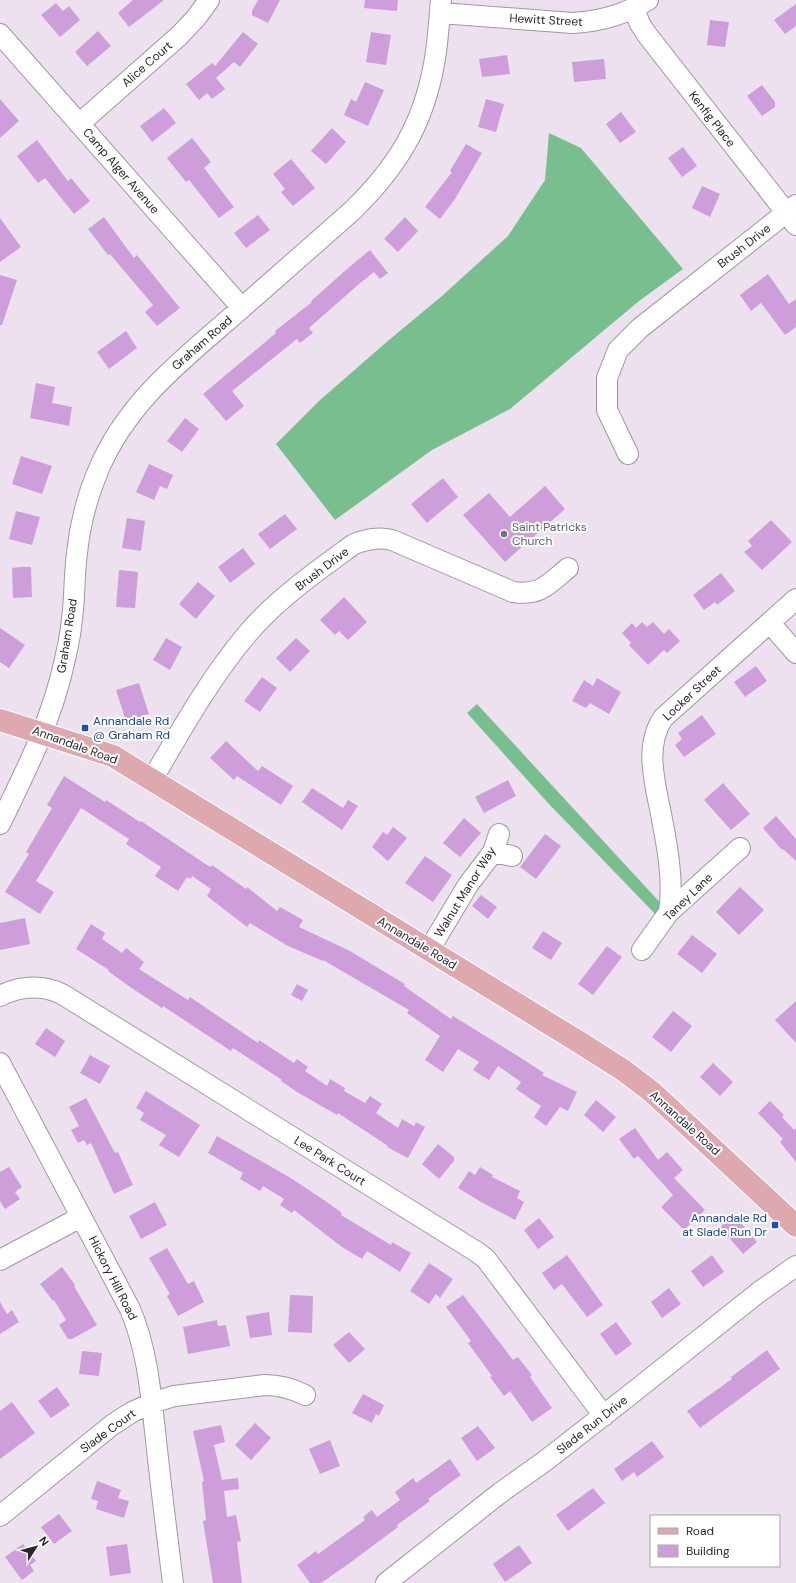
<svg xmlns="http://www.w3.org/2000/svg" width="796" height="1583" viewBox="0 0 796 1583" font-family="'DM Sans',sans-serif">
<style>
.forest{fill:#78be8f}
.building{fill:#ce9edb}
.lines{fill:none;stroke-linecap:round;stroke-linejoin:round}
.minor-casing{stroke:#a196a4;stroke-width:22}
.major-casing{stroke:#fff;stroke-width:24}
.minor{stroke:#fff;stroke-width:20}
.major{stroke:#dea8af;stroke-width:22}
.worship-dot{fill:#6b7280;stroke:#fff;stroke-width:1.5}
.transit-dot{fill:#1a4fb4;stroke:#fff;stroke-width:1.5}
.labels{text-anchor:middle;dominant-baseline:central;stroke-width:4;stroke-linejoin:round;paint-order:stroke}
.street-label{font-size:12px;fill:#2a252b;stroke:#fff}
.worship-label{font-size:12px;fill:#5b616d;stroke:#fff;text-anchor:start}
.transit-label{font-size:12px;fill:#164399;stroke:#fff;text-anchor:start}
</style>
<rect width="100%" height="100%" fill="#ede1f0"/>
<path class="forest" d="M 549,133 L 581,148 L 683,269 L 639,301 L 510,409 L 432,450 L 335,520 L 276,444 L 320,400 L 389,340 L 442,296 L 508,236 L 545,180 Z
M 477,704 L 666,909 L 659,918 L 548,803 L 467,713 Z"/>
<path class="building" d="M 133,0 L 164,0 L 129,27 L 118,13 Z
M 258,0 L 280,0 L 268,23 L 252,15 L 252,11 Z
M 365,0 L 398,0 L 397,11 L 364,8 Z
M 56,3 L 63,11 L 69,6 L 80,20 L 60,37 L 41,15 Z
M 796,4 L 796,26 L 785,34 L 774,20 Z
M 710,20 L 729,22 L 725,47 L 707,45 Z
M 98,31 L 111,46 L 87,66 L 75,52 Z
M 243,32 L 258,44 L 240,67 L 234,62 L 216,78 L 225,89 L 212,99 L 207,93 L 199,100 L 186,84 L 212,63 L 215,66 Z
M 371,32 L 391,35 L 386,65 L 366,62 Z
M 507,55 L 510,74 L 482,77 L 479,59 Z
M 604,59 L 606,79 L 574,82 L 572,62 Z
M 365,82 L 384,90 L 368,126 L 344,115 L 351,99 L 356,102 Z
M 762,85 L 775,102 L 775,107 L 762,116 L 747,96 Z
M 0,99 L 19,121 L 0,138 Z
M 486,99 L 504,104 L 496,132 L 478,127 Z
M 164,108 L 176,123 L 152,142 L 140,126 Z
M 621,112 L 636,132 L 620,143 L 606,124 Z
M 332,128 L 346,142 L 326,164 L 311,151 Z
M 192,138 L 211,162 L 204,168 L 234,207 L 219,218 L 189,180 L 186,182 L 167,158 Z
M 37,140 L 68,181 L 71,178 L 90,201 L 74,214 L 45,178 L 38,183 L 17,156 Z
M 466,144 L 482,153 L 455,199 L 440,219 L 425,207 L 452,172 L 450,171 Z
M 683,147 L 697,166 L 682,177 L 668,158 Z
M 291,159 L 315,188 L 293,206 L 281,192 L 285,189 L 273,174 Z
M 702,186 L 720,194 L 710,217 L 692,208 Z
M 258,215 L 270,230 L 246,248 L 234,233 Z
M 104,217 L 134,258 L 137,255 L 180,308 L 157,326 L 145,312 L 153,305 L 110,254 L 108,255 L 88,229 Z
M 405,217 L 418,231 L 398,252 L 384,239 Z
M 0,218 L 21,247 L 0,262 Z
M 370,250 L 388,273 L 380,279 L 374,272 L 359,284 L 309,328 L 313,333 L 300,343 L 297,339 L 232,391 L 244,406 L 226,421 L 203,394 L 276,333 L 275,331 L 312,302 L 311,301 L 347,269 Z
M 768,274 L 789,304 L 796,299 L 796,327 L 785,335 L 761,303 L 751,311 L 740,295 Z
M 0,275 L 17,280 L 2,325 L 0,325 Z
M 126,331 L 137,348 L 109,369 L 97,352 Z
M 36,383 L 55,387 L 52,403 L 72,407 L 69,426 L 30,418 Z
M 185,418 L 199,429 L 182,452 L 167,441 Z
M 21,456 L 52,466 L 42,494 L 12,484 Z
M 149,464 L 173,475 L 167,489 L 160,486 L 154,500 L 136,492 Z
M 443,478 L 458,497 L 427,523 L 411,504 Z
M 545,486 L 565,509 L 505,562 L 463,515 L 489,493 L 510,517 Z
M 16,511 L 40,517 L 32,545 L 9,539 Z
M 285,514 L 297,529 L 270,549 L 258,534 Z
M 127,518 L 145,521 L 141,551 L 122,548 Z
M 771,520 L 792,542 L 762,570 L 744,552 L 752,546 L 748,541 Z
M 243,548 L 255,564 L 230,583 L 218,567 Z
M 20,567 L 31,567 L 32,597 L 13,598 L 12,568 Z
M 119,570 L 138,572 L 135,608 L 116,607 Z
M 721,573 L 735,591 L 717,605 L 715,602 L 704,610 L 693,595 Z
M 198,582 L 215,596 L 196,619 L 179,604 Z
M 344,597 L 367,622 L 348,640 L 339,631 L 335,635 L 320,620 Z
M 642,622 L 647,627 L 653,622 L 664,634 L 669,629 L 680,641 L 667,653 L 664,650 L 648,665 L 629,645 L 631,643 L 622,633 L 632,623 L 636,628 Z
M 0,628 L 25,645 L 9,668 L 0,662 Z
M 166,638 L 182,647 L 170,670 L 153,660 Z
M 296,638 L 310,651 L 290,672 L 276,658 Z
M 756,666 L 767,681 L 745,697 L 734,682 Z
M 262,677 L 277,688 L 260,712 L 244,701 Z
M 597,678 L 621,692 L 609,714 L 590,703 L 586,708 L 572,701 L 584,680 L 593,686 Z
M 139,683 L 149,714 L 126,721 L 116,690 Z
M 702,715 L 716,734 L 684,757 L 675,745 L 682,739 L 678,733 Z
M 226,741 L 258,771 L 262,766 L 293,786 L 281,805 L 237,776 L 234,780 L 210,758 Z
M 64,776 L 105,802 L 106,800 L 140,822 L 141,821 L 210,867 L 212,865 L 246,889 L 247,887 L 277,911 L 280,907 L 303,920 L 299,927 L 350,951 L 388,974 L 405,984 L 404,986 L 451,1019 L 453,1016 L 524,1060 L 544,1073 L 542,1075 L 577,1092 L 568,1111 L 560,1107 L 546,1126 L 534,1117 L 541,1106 L 516,1089 L 521,1082 L 498,1066 L 489,1080 L 473,1070 L 479,1062 L 458,1049 L 443,1072 L 425,1060 L 440,1036 L 407,1013 L 409,1010 L 323,960 L 323,961 L 288,946 L 250,923 L 247,927 L 207,896 L 211,889 L 192,876 L 191,879 L 187,877 L 178,891 L 155,876 L 161,867 L 126,844 L 129,839 L 81,808 L 36,881 L 54,892 L 40,914 L 5,892 L 29,854 L 26,852 L 52,808 L 47,805 Z
M 508,780 L 516,796 L 484,813 L 475,797 Z
M 723,783 L 750,814 L 731,830 L 704,800 Z
M 312,788 L 343,808 L 348,800 L 358,806 L 342,830 L 302,802 Z
M 776,816 L 796,839 L 796,861 L 783,849 L 782,850 L 763,828 Z
M 464,818 L 481,833 L 460,857 L 443,843 Z
M 393,827 L 407,838 L 388,861 L 372,847 L 383,832 L 387,835 Z
M 545,834 L 561,846 L 536,879 L 520,867 Z
M 425,856 L 452,875 L 433,902 L 405,883 Z
M 740,887 L 764,910 L 739,935 L 716,912 Z
M 481,895 L 497,907 L 488,919 L 472,906 Z
M 25,918 L 30,944 L 0,950 L 0,923 Z
M 91,924 L 105,933 L 102,939 L 122,953 L 126,948 L 144,962 L 139,969 L 188,1000 L 190,997 L 258,1043 L 259,1040 L 294,1063 L 297,1059 L 308,1067 L 305,1071 L 327,1086 L 330,1079 L 345,1088 L 344,1091 L 365,1103 L 370,1096 L 382,1104 L 376,1113 L 398,1128 L 402,1119 L 414,1126 L 416,1122 L 425,1127 L 408,1158 L 387,1147 L 388,1146 L 338,1113 L 337,1115 L 297,1092 L 281,1081 L 282,1080 L 233,1048 L 231,1051 L 163,1006 L 162,1008 L 133,989 L 108,971 L 109,970 L 76,949 Z
M 543,931 L 562,943 L 551,960 L 532,948 Z
M 692,935 L 717,954 L 702,973 L 677,954 Z
M 607,946 L 622,957 L 593,995 L 578,984 Z
M 297,984 L 308,990 L 302,1001 L 291,995 Z
M 796,1001 L 796,1043 L 775,1020 Z
M 673,1011 L 692,1026 L 671,1052 L 652,1037 Z
M 46,1028 L 65,1041 L 55,1057 L 35,1044 Z
M 90,1055 L 110,1066 L 100,1084 L 80,1073 Z
M 713,1063 L 733,1082 L 720,1096 L 700,1077 Z
M 146,1091 L 200,1125 L 179,1157 L 159,1145 L 166,1135 L 140,1120 L 144,1113 L 136,1108 Z
M 86,1098 L 115,1153 L 118,1152 L 133,1185 L 114,1194 L 91,1143 L 87,1145 L 84,1140 L 78,1143 L 71,1130 L 79,1126 L 69,1107 Z
M 596,1100 L 616,1117 L 603,1132 L 584,1115 Z
M 770,1101 L 784,1115 L 782,1117 L 794,1130 L 796,1128 L 796,1162 L 780,1142 L 783,1139 L 758,1113 Z
M 635,1128 L 658,1160 L 667,1152 L 683,1170 L 674,1178 L 705,1210 L 684,1230 L 661,1207 L 673,1195 L 638,1156 L 634,1159 L 619,1139 Z
M 217,1136 L 289,1177 L 324,1200 L 342,1213 L 341,1215 L 391,1245 L 392,1242 L 411,1253 L 400,1272 L 367,1251 L 362,1259 L 342,1247 L 294,1210 L 292,1213 L 280,1205 L 284,1199 L 263,1186 L 260,1191 L 240,1179 L 243,1173 L 208,1153 Z
M 438,1144 L 454,1157 L 454,1161 L 439,1179 L 422,1164 Z
M 9,1167 L 22,1187 L 15,1192 L 20,1199 L 5,1209 L 0,1201 L 0,1172 Z
M 480,1167 L 493,1175 L 492,1177 L 520,1191 L 517,1198 L 524,1202 L 515,1220 L 481,1202 L 458,1188 L 469,1171 L 475,1175 Z
M 155,1202 L 167,1225 L 141,1239 L 129,1216 Z
M 734,1215 L 757,1242 L 743,1254 L 720,1227 Z
M 539,1218 L 554,1237 L 538,1249 L 524,1230 Z
M 167,1248 L 188,1284 L 194,1281 L 204,1302 L 178,1316 L 167,1296 L 170,1294 L 149,1258 Z
M 567,1255 L 603,1305 L 587,1317 L 562,1284 L 554,1290 L 542,1273 Z
M 712,1255 L 724,1272 L 703,1287 L 691,1271 Z
M 429,1263 L 453,1279 L 440,1298 L 436,1294 L 429,1304 L 410,1291 Z
M 62,1267 L 75,1285 L 74,1286 L 97,1325 L 72,1339 L 68,1339 L 59,1325 L 66,1320 L 54,1300 L 53,1301 L 40,1284 Z
M 669,1288 L 681,1304 L 662,1318 L 651,1302 Z
M 290,1295 L 313,1296 L 312,1333 L 288,1332 Z
M 463,1295 L 513,1360 L 518,1357 L 532,1375 L 530,1377 L 552,1408 L 532,1422 L 510,1391 L 504,1396 L 490,1377 L 492,1376 L 468,1343 L 471,1341 L 446,1307 Z
M 0,1302 L 7,1314 L 12,1310 L 19,1322 L 0,1334 Z
M 269,1312 L 272,1335 L 250,1338 L 246,1316 Z
M 217,1320 L 218,1326 L 226,1325 L 230,1346 L 188,1354 L 183,1327 Z
M 616,1322 L 632,1344 L 616,1356 L 600,1334 Z
M 349,1332 L 365,1349 L 349,1363 L 333,1345 Z
M 767,1350 L 780,1369 L 700,1428 L 687,1411 L 732,1379 L 731,1377 Z
M 82,1351 L 102,1353 L 99,1376 L 79,1374 Z
M 57,1387 L 70,1405 L 51,1418 L 38,1401 Z
M 363,1394 L 384,1405 L 379,1416 L 376,1414 L 372,1423 L 352,1413 Z
M 12,1402 L 35,1433 L 0,1459 L 0,1411 Z
M 255,1423 L 271,1438 L 251,1460 L 235,1445 Z
M 221,1425 L 225,1442 L 214,1445 L 222,1480 L 238,1478 L 239,1489 L 224,1491 L 227,1517 L 236,1515 L 241,1541 L 237,1542 L 242,1583 L 213,1583 L 203,1521 L 206,1520 L 202,1482 L 204,1481 L 193,1431 Z
M 478,1426 L 495,1448 L 477,1461 L 461,1438 Z
M 330,1440 L 340,1466 L 320,1474 L 309,1449 Z
M 652,1441 L 664,1457 L 637,1477 L 634,1472 L 622,1481 L 614,1469 Z
M 450,1459 L 461,1475 L 428,1499 L 430,1501 L 397,1525 L 398,1527 L 347,1565 L 321,1583 L 310,1583 L 297,1565 L 316,1551 L 318,1554 L 365,1520 L 363,1517 L 372,1510 L 377,1517 L 400,1500 L 395,1492 L 413,1478 L 416,1483 Z
M 97,1481 L 121,1490 L 118,1498 L 129,1501 L 124,1518 L 96,1509 L 98,1501 L 91,1499 Z
M 593,1488 L 605,1503 L 568,1531 L 556,1515 Z
M 59,1514 L 72,1531 L 54,1544 L 41,1527 Z
M 23,1544 L 36,1561 L 30,1565 L 34,1571 L 22,1580 L 5,1557 Z
M 127,1544 L 131,1573 L 110,1576 L 106,1547 Z
M 519,1545 L 532,1563 L 505,1582 L 493,1564 Z"/>
<g class="lines">
<defs>
<path id="minor" d="M 634,9 L 640,24 L 648,36 L 796,225
M 440,13 L 573,23 C 601,21 624,15 648,0
M 0,34 L 242,308
M 79,124 L 179,36 L 196,18 L 209,0
M 628,454 L 607,410 L 607,378 L 618,350 L 640,328 L 796,205
M 770,623 L 796,653
M 152,780 C 181,730 210,678 248,633 C 278,598 317,571 354,544 C 368,539 378,537 392,540 L 513,592 C 540,596 548,585 568,568
M 0,824 C 26,771 53,717 65,659 C 68,646 71,632 72,619 C 75,597 74,575 77,553 C 80,524 87,497 98,471 C 126,403 182,360 235,314 C 274,280 313,245 352,211 C 396,168 423,126 434,64 C 438,43 439,21 441,0
M 493,852 L 512,856
M 669,912 C 674,881 667,845 661,814 C 655,783 644,747 663,718 L 796,599
M 429,950 L 468,885 L 493,852 L 499,834
M 642,950 L 669,912 L 740,848
M 0,996 C 20,986 40,984 62,994 L 477,1252 L 486,1259 L 604,1416
M 0,1063 L 130,1309 C 148,1351 151,1396 156,1440 C 161,1488 167,1535 173,1583
M 0,1260 L 81,1217
M 0,1516 L 112,1425 L 132,1412 L 152,1403 L 174,1396 L 265,1385 C 280,1385 291,1388 305,1395
M 386,1583 L 500,1493 L 545,1461 L 631,1394 L 759,1292 L 796,1266"/>
<path id="major" d="M 0,720 L 113,756 L 579,1042 L 623,1070 L 652,1092 L 796,1226"/>
</defs>
<use href="#minor" class="minor-casing"/>
<use href="#major" class="major-casing"/>
<use href="#minor" class="minor"/>
<use href="#major" class="major"/>
</g>
<circle class="worship-dot" cx="504" cy="534" r="4"/>
<g class="transit-dot">
<rect x="81" y="724" width="8" height="8" rx="2"/>
<rect x="771" y="1221" width="8" height="8" rx="2"/>
</g>
<g class="labels">
<g class="street-label">
<text transform="translate(546 20) rotate(3)">Hewitt Street</text>
<text transform="translate(147 64) rotate(-41)">Alice Court</text>
<text transform="translate(712 119) rotate(52)">Kenfig Place</text>
<text transform="translate(121 171) rotate(49)">Camp Alger Avenue</text>
<text transform="translate(744 246) rotate(-38)">Brush Drive</text>
<text transform="translate(202 343) rotate(-41)">Graham Road</text>
<text transform="translate(322 569) rotate(-37)">Brush Drive</text>
<text transform="translate(67 636) rotate(-81)">Graham Road</text>
<text transform="translate(692 693) rotate(-43)">Locker Street</text>
<text transform="translate(75 745) rotate(20)">Annandale Road</text>
<text transform="translate(465 892) rotate(-58)">Walnut Manor Way</text>
<text transform="translate(688 897) rotate(-44)">Taney Lane</text>
<text transform="translate(417 943) rotate(31)">Annandale Road</text>
<text transform="translate(685 1123) rotate(42)">Annandale Road</text>
<text transform="translate(330 1161) rotate(32)">Lee Park Court</text>
<text transform="translate(113 1278) rotate(63)">Hickory Hill Road</text>
<text transform="translate(592 1425) rotate(-38)">Slade Run Drive</text>
<text transform="translate(108 1431) rotate(-36)">Slade Court</text>
</g>
<g class="worship-label">
<text x="512" y="527">Saint Patricks<tspan x="512" dy="14">Church</tspan></text>
</g>
<g class="transit-label">
<text x="93" y="721">Annandale Rd<tspan x="93" dy="14">@ Graham Rd</tspan></text>
<text x="767" y="1218" text-anchor="end">Annandale Rd<tspan x="767" dy="14">at Slade Run Dr</tspan></text>
</g>
</g>
<rect x="650" y="1515" width="130" height="52" fill="#ffffff" stroke="#aaa8aa"/>
<rect x="658" y="1528" width="20" height="6" fill="#dea8af" stroke="#aaa8aa"/>
<text x="686" y="1535" font-size="12" fill="#2a252b">Road</text>
<rect x="658" y="1545" width="20" height="12" fill="#ce9edb" stroke="#aaa8aa"/>
<text x="686" y="1555" font-size="12" fill="#2a252b">Building</text>
<g transform="translate(36 1547) rotate(54)" stroke="#ffffff" stroke-width="3" paint-order="stroke">
<path d="M0-3L7 15L0 10L-7 15Z" fill="#2a252b"/>
<text y="-6" font-size="11" font-weight="bold" text-anchor="middle" fill="#2a252b">N</text>
</g>
</svg>
